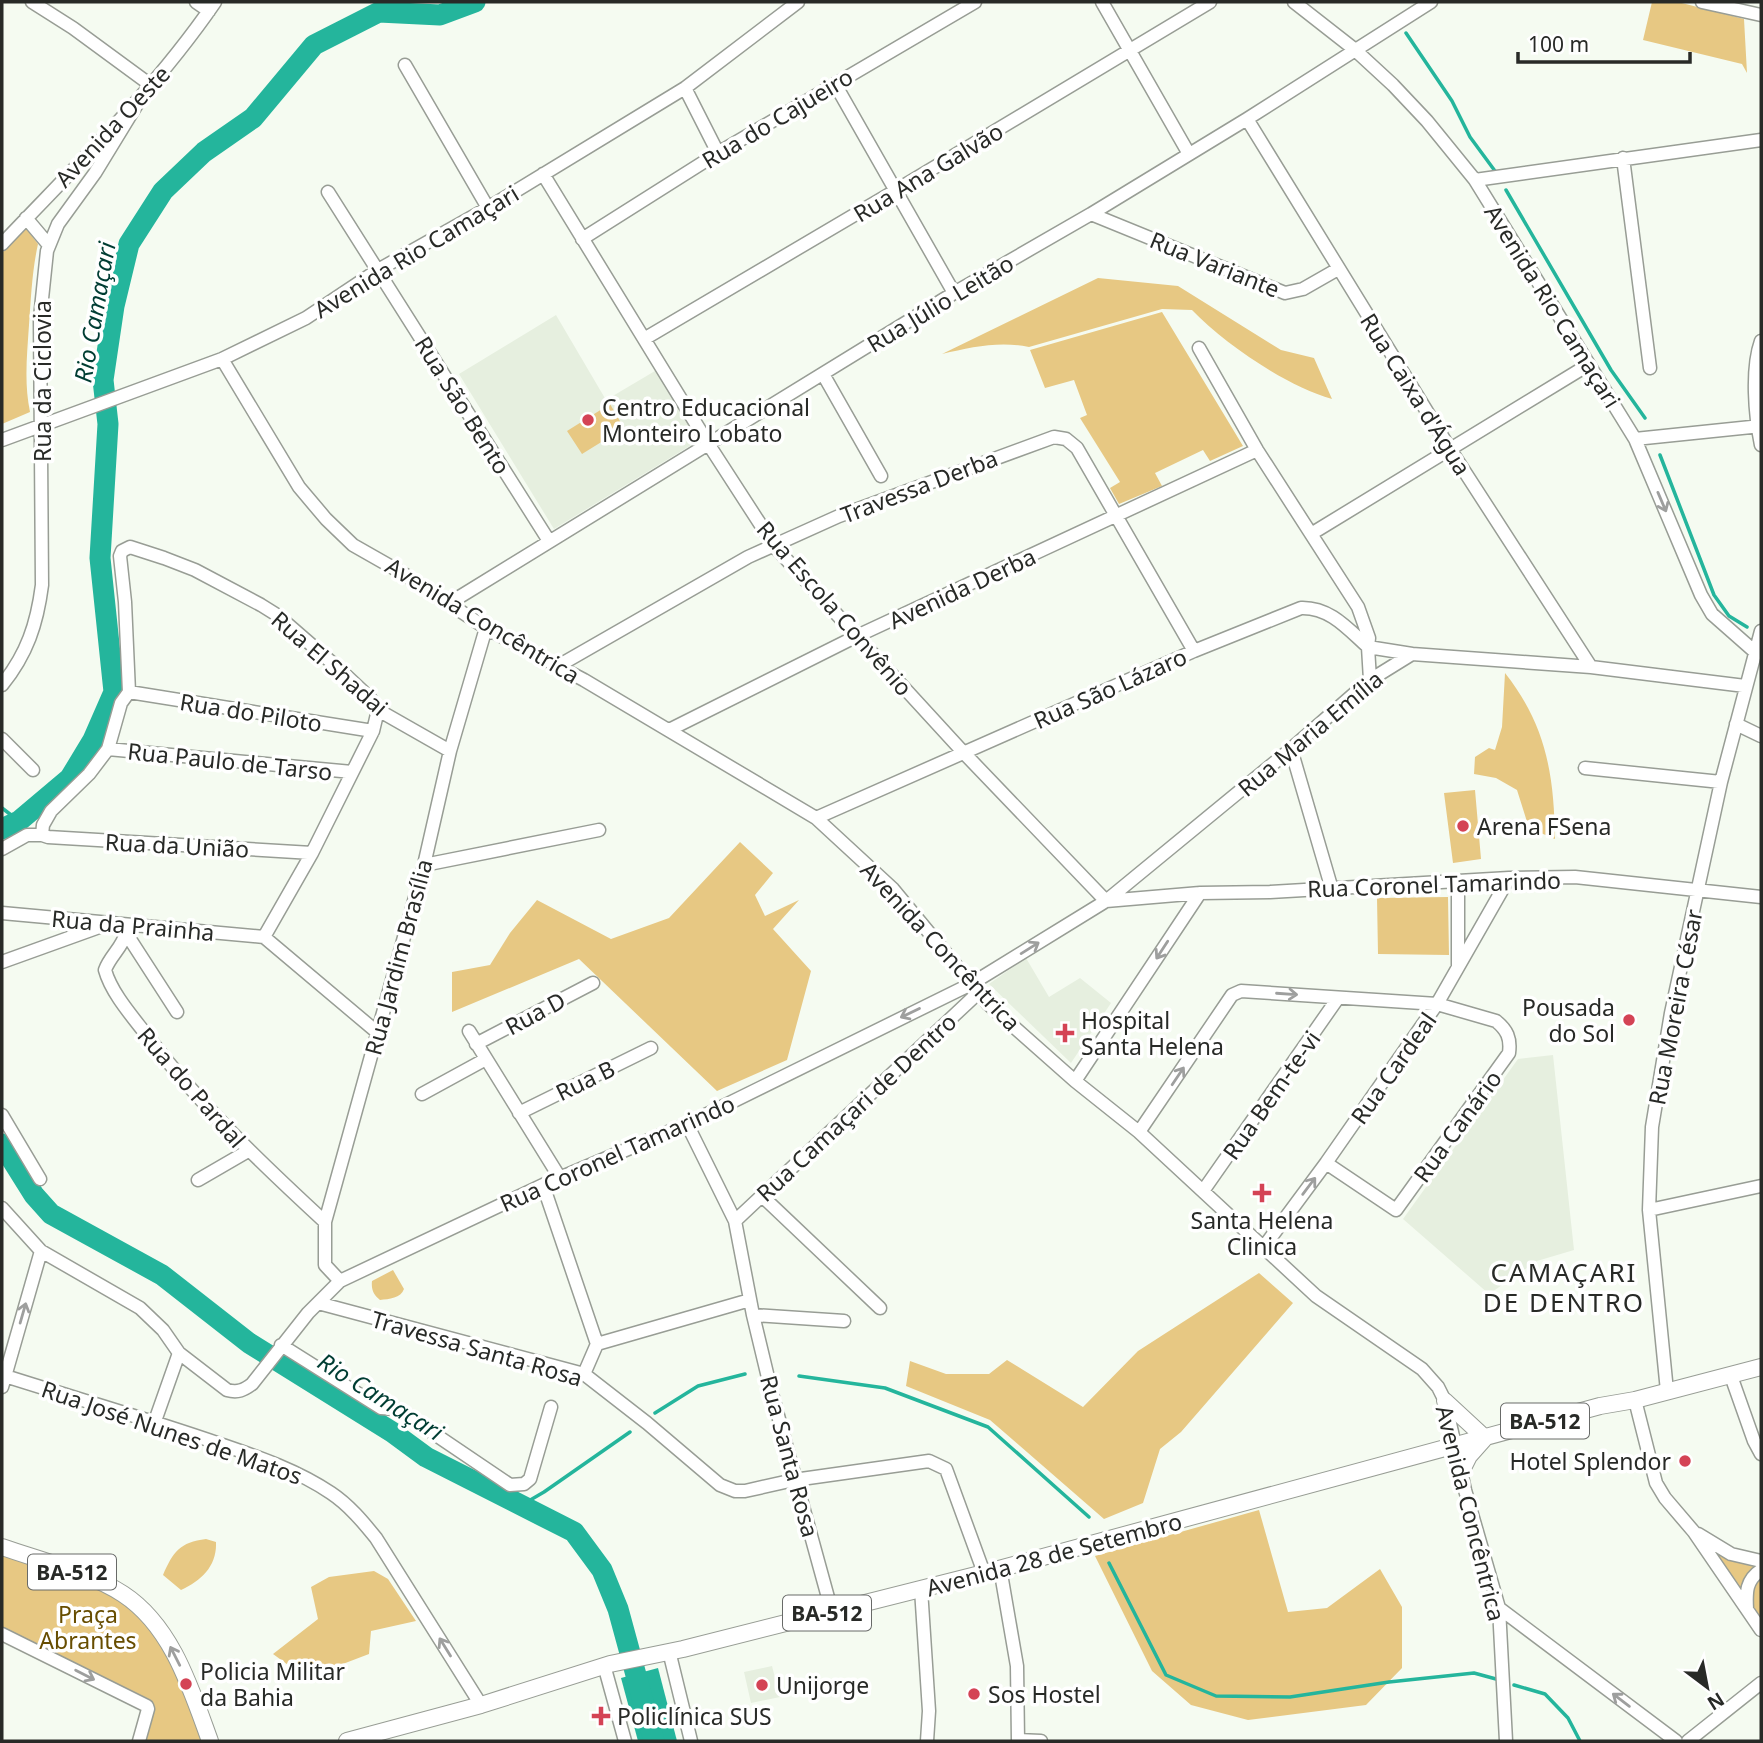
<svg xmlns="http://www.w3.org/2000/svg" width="1763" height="1743" viewBox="0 0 1763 1743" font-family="'Noto Sans',sans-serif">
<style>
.built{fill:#e6efdf}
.green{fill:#e7c883}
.water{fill:#24b59c}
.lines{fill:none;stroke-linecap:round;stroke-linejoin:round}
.stream{stroke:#24b59c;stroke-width:3.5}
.river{stroke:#24b59c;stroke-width:21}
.minor-casing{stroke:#989d95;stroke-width:15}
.major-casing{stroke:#989d95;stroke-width:18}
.minor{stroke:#fff;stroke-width:12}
.major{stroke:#fff;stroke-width:16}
.oneway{stroke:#9e9f9e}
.poi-dot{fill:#d44355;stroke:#fff;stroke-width:2.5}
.labels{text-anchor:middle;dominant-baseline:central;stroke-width:7;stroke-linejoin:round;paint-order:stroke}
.shield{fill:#fff;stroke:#686a68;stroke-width:2}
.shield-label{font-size:21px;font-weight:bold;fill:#282a27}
.street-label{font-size:23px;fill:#282a27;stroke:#fff}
.poi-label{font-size:23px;fill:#282a27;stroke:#fff;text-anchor:start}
.park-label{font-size:23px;fill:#674d00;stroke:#fff}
.water-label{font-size:24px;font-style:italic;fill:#003d33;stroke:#fff}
.quarter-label{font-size:26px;letter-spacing:2px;fill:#282a27;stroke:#fff}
</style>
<rect width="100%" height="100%" fill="#f5fbf1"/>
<path class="built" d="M 556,315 L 606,400 L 660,368 L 701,439 L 554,529 L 459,374 Z
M 1026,958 L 1049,997 L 1080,978 L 1111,1003 L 1071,1063 L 989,984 Z
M 1553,1055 L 1574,1250 L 1537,1261 L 1489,1294 L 1403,1219 L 1518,1059 Z
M 772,1666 L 780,1697 L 751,1703 L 744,1672 Z"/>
<path class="green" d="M 1652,2 L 1678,2 L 1744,19 L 1747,73 L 1742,64 L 1643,40 Z
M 25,227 L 38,244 C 32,271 31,298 29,325 C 27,355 24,383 30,412 L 2,424 L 2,253 Z
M 1098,278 L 1178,286 L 1281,350 L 1314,358 L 1332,399 C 1286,386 1225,344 1192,310 L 1162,309 L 1029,347 C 999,341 972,347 942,354 Z
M 1162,312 L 1243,446 L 1210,461 L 1203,450 L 1155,473 L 1162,486 L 1119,504 L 1110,488 L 1120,482 L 1080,418 L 1087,415 L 1074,380 L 1045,388 L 1030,350 Z
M 610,404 L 624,428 L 582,454 L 567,431 Z
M 1505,673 C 1546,725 1554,774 1555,839 L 1529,828 L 1517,790 L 1496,778 L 1474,774 L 1475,757 L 1489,748 L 1495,750 L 1502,727 Z
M 1475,790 L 1481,859 L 1453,863 L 1444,793 Z
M 740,842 L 773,873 L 755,895 L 765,916 L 799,900 L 773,929 L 811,971 L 787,1060 L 717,1091 L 579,959 L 452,1012 L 452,972 L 490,965 L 510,933 L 537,900 L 611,939 L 669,918 Z
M 1448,897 L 1449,955 L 1378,954 L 1377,898 Z
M 393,1270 L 404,1289 C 401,1298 389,1299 380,1300 C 374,1295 371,1290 372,1281 Z
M 1259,1273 L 1293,1303 L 1181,1432 L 1160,1449 L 1143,1503 L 1104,1519 L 990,1420 L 906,1386 L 910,1361 L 946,1374 L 989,1374 L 1007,1360 L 1083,1407 L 1138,1351 Z
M 1259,1510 L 1288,1612 L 1327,1608 L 1380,1569 L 1402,1607 L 1402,1668 L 1366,1705 L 1248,1720 L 1191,1705 L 1152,1671 L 1095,1556 Z
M 1700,1538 L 1761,1564 L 1761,1622 Z
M 206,1539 L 216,1542 C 217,1566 202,1580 181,1590 L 163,1575 C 173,1552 180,1542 206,1539 Z
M 2,1552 L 110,1592 L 140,1617 L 161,1644 L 176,1671 L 201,1741 L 144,1741 L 153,1706 L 2,1628 Z
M 374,1571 L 388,1579 L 416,1621 L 371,1631 L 369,1654 L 306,1678 L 273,1654 L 318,1619 L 311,1587 L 329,1577 Z"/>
<path class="water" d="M 658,1668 L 677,1741 L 638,1741 L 621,1678 Z"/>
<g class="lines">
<path class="stream" d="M 1406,33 L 1452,101 L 1470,137 L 1495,171
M 1506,190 L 1611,370 L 1645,418
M 1660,455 L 1714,595 L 1729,616 L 1747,627
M 2,808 L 19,821
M 799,1376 L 885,1388 L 988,1427 L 1089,1517
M 655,1413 L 698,1386 L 745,1374
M 520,1506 L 544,1492 L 630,1432
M 1109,1563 L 1166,1675 L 1216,1696 L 1290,1697 L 1389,1682 L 1474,1673 L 1496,1679
M 1514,1685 L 1545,1694 L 1568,1718 L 1580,1741"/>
<path class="river" d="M 2,829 L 19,821 L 70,778 L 93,740 L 114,692 L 100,558 L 108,424 L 103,380 L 114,306 L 129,244 L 163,191 L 204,152 L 253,118 L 314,45 L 379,12 L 440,15 L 475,2
M 2,1144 L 34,1195 L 51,1214 L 162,1275 L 249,1343 L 392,1432 L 426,1457 L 574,1532 L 602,1570 L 618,1609 L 654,1741"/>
<defs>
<path id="minor" d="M 32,2 L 73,28 L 152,86
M 196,2 L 209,11
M 1102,2 L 1189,154
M 1294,2 L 1354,49 L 1393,85 L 1427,121 L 1475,180 L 1635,439 L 1701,595 L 1712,614 L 1754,651
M 1702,2 L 1761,15
M 405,65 L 488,208
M 835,84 L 954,293
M 685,88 L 718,153
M 1247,119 L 1450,449 L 1591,667
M 1623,158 L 1650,368
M 543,174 L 709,445 L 775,547 L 963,752 L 1106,901
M 1475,180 L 1761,140
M 328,192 L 549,541
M 1091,214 L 1285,293 L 1303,289 L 1338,269
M 26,218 L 48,244
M 582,239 L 718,153 L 975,2
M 2,244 C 76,166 154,91 215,2
M 644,339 L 895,191 L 1210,2
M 1761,341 C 1751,369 1755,416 1761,445
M 1199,348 L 1257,450 L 1358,607 L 1369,638 L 1368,647 L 1412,654
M 222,359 L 299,487 L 326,519 L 353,545 L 404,574 L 486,628 L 584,680 L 816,818 L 893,889 L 988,1004 L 1075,1081 L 1139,1132 L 1316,1296 L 1422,1369 L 1438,1387 L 1445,1401 L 1465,1490 L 1499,1608 L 1506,1741
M 823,374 L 881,476
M 1635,439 L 1761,426
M 2,440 L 222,359 L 306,318 L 378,270 L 488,208 L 685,88 L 798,2
M 1311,534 L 1588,365
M 448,604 L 954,293 L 1091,214 L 1247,119 L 1431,2
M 558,666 L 748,557 L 839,516 L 1054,437 L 1066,439 L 1077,448 L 1194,651
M 2,685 C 27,654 37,624 42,585 L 40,318 L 47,251 L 58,224 L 95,173 L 142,96
M 129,692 L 373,731
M 1736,724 L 1761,736
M 669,730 L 857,636 L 1257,450
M 2,739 L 33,770
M 108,749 L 352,772
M 1291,749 L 1331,886
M 1585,768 L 1721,782
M 816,818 L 1194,651 L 1301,608 C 1330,607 1348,629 1368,647 L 1370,680
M 42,835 L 48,837 L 312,853
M 2,849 L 27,835 L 42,835 L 43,825 L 51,811 L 89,774 L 108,749 L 121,703 L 129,692 L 125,602 L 120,556 L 122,551 L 130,547 L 164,558 L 195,570 L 261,605 L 277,615 L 338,668 L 370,698 L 378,710 L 450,751
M 424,865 L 599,830
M 1106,901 L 1200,893 L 1270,892 L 1509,878 L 1575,877 L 1761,897
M 2,913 L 264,937 L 378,1033
M 126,930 L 126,933 L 177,1012
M 126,933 C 122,948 110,956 105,970 C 111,992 131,1015 145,1033 C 198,1103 260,1162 325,1222
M 264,937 L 312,853 L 373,731 L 378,710
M 2,962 L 102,926
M 1458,966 L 1458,882
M 469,1031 L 560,1178
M 476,1044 L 593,983
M 1075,1081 L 1200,893
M 422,1094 L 486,1059
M 519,1113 L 651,1048
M 2,1115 L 40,1179
M 687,1124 L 735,1221 L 753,1315 L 771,1390 L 832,1612
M 1139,1132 L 1232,995 L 1241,991 L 1437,1004 L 1496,1021 C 1507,1030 1511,1038 1509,1053 L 1396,1210 L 1326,1163
M 198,1180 L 248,1151
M 543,1185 L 597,1344 L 584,1374
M 1203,1191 L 1338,998
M 762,1196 L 880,1308
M 2,1208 L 41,1251 L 140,1308 L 163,1330 L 179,1353 L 227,1390 C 238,1393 244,1390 252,1384 L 308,1313 L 340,1281 L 543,1185 L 687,1124 L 971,984 L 1106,901 L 1291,749 L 1370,680 L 1412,654 L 1591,667 L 1745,686
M 1649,1210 L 1761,1186
M 735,1221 L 978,993
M 1263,1248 L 1326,1163 L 1437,1004 L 1509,878
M 340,1281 L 325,1265 L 325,1222 L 424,865 L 450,751 L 486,628
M 318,1303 L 584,1374 L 647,1423 L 720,1485 L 735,1491 L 745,1491 L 794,1480 L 929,1461 L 946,1469 L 984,1573
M 753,1315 L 844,1321
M 597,1344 L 750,1300
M 281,1345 L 381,1408 L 396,1409 L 402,1412 L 510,1485 L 524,1484 L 530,1479 L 551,1407
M 2,1375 C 74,1398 148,1419 220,1444 C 258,1457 297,1470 331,1493 C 349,1505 363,1522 376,1538 L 481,1705
M 1731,1376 L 1754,1441 L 1761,1454
M 2,1387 L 41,1251
M 1667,1391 L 1649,1210 L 1652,1127 L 1671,1013 L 1721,782 L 1761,631
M 1635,1400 L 1656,1483 L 1665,1498 L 1694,1532 L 1761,1630
M 155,1421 L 179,1353
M 1698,1534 L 1731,1554 L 1761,1561
M 1000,1568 L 1017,1666 L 1018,1741
M 921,1589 L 929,1711 L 927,1741
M 1499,1608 L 1676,1741
M 1747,1609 C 1746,1592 1746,1580 1761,1570
M 2,1634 L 147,1706 L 148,1709 L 139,1741
M 669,1651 L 691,1741
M 604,1665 L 625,1741
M 1018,1740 L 1041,1741
M 1688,1741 L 1761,1683"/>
<path id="major" d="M 1445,1401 L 1485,1438 L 1469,1456 L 1461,1472
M 2,1547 C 39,1560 91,1573 123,1594 C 172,1626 191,1689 210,1741
M 347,1741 L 481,1705 L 610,1664 L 683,1649 L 984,1573 L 1600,1406 L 1635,1400 L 1761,1367"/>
</defs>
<use href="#minor" class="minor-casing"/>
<use href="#major" class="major-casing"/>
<use href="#minor" class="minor"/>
<use href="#major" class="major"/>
</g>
<defs><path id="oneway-shaft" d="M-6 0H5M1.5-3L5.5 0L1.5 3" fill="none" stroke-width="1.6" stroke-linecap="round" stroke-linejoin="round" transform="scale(1.75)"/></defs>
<g class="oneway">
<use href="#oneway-shaft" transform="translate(1662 502) rotate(67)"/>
<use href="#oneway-shaft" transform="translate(1030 948) rotate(-32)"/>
<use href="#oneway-shaft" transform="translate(1162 950) rotate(123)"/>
<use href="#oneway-shaft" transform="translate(1287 994) rotate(4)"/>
<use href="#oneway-shaft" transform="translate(910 1013) rotate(154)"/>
<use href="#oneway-shaft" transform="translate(1178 1076) rotate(-56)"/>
<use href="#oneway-shaft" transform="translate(1309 1186) rotate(-53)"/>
<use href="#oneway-shaft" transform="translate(23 1313) rotate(-74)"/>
<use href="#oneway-shaft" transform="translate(445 1647) rotate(-122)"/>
<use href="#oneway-shaft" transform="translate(175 1656) rotate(-117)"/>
<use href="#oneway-shaft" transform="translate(85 1675) rotate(27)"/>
<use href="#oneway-shaft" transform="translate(1621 1700) rotate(-143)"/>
</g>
<g class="poi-dot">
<circle cx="588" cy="420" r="7"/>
<circle cx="1463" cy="826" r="7"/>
<circle cx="1629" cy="1020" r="7"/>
<path d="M1061.5 1022.5h7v7h7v7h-7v7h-7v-7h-7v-7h7z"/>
<path d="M1258.5 1182.5h7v7h7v7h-7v7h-7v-7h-7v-7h7z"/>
<circle cx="1685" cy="1461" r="7"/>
<circle cx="186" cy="1684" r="7"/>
<circle cx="762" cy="1685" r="7"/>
<circle cx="974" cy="1694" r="7"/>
<path d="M597.5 1705.5h7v7h7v7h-7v7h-7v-7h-7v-7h7z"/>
</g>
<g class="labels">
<g class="shield">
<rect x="1501" y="1403.5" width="88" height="35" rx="5"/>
<rect x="28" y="1554.5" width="88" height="35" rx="5"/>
<rect x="783" y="1595.5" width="88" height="35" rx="5"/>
</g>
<g class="shield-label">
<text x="1545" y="1421">BA-512</text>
<text x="72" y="1572">BA-512</text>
<text x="827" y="1613">BA-512</text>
</g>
<g class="street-label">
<text transform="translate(777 118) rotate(-31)">Rua do Cajueiro</text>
<text transform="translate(112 126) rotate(-47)">Avenida Oeste</text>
<text transform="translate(928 172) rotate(-31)">Rua Ana Galvão</text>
<text transform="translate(416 251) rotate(-31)">Avenida Rio Camaçari</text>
<text transform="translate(1215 264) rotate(22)">Rua Variante</text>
<text transform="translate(940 303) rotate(-31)">Rua Júlio Leitão</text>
<text transform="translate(1553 306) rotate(58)">Avenida Rio Camaçari</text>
<text transform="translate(42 381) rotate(-90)">Rua da Ciclovia</text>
<text transform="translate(1416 394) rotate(58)">Rua Caixa d'Água</text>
<text transform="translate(463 405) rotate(58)">Rua São Bento</text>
<text transform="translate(919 486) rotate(-21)">Travessa Derba</text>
<text transform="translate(962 588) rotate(-25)">Avenida Derba</text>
<text transform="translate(835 608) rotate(49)">Rua Escola Convênio</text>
<text transform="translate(483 620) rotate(31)">Avenida Concêntrica</text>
<text transform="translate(330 663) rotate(41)">Rua El Shadai</text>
<text transform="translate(1110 688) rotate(-24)">Rua São Lázaro</text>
<text transform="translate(251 712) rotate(9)">Rua do Piloto</text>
<text transform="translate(1310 733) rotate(-40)">Rua Maria Emília</text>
<text transform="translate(230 761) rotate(6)">Rua Paulo de Tarso</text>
<text transform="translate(177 845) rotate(3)">Rua da União</text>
<text transform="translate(1434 884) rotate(-2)">Rua Coronel Tamarindo</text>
<text transform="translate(133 925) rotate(5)">Rua da Prainha</text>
<text transform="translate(941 946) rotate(47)">Avenida Concêntrica</text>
<text transform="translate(398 957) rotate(-75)">Rua Jardim Brasília</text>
<text transform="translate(1675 1007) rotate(-79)">Rua Moreira César</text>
<text transform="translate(535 1013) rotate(-28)">Rua D</text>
<text transform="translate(1393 1068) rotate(-55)">Rua Cardeal</text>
<text transform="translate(585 1080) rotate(-26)">Rua B</text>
<text transform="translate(192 1087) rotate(49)">Rua do Pardal</text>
<text transform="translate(1271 1095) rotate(-55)">Rua Bem-te-vi</text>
<text transform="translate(856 1107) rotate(-43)">Rua Camaçari de Dentro</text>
<text transform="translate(1457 1126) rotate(-54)">Rua Canário</text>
<text transform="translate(617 1153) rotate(-24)">Rua Coronel Tamarindo</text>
<text transform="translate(477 1348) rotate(16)">Travessa Santa Rosa</text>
<text transform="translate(172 1432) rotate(19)">Rua José Nunes de Matos</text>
<text transform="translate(790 1456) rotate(75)">Rua Santa Rosa</text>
<text transform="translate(1471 1513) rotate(76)">Avenida Concêntrica</text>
<text transform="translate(1054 1554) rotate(-15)">Avenida 28 de Setembro</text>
</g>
<g class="poi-label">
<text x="602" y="407">Centro Educacional<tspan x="602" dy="26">Monteiro Lobato</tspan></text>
<text x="1477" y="826">Arena FSena</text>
<text x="1615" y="1007" text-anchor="end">Pousada<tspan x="1615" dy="26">do Sol</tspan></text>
<text x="1081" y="1020">Hospital<tspan x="1081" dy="26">Santa Helena</tspan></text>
<text x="1262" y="1220" text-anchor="middle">Santa Helena<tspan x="1262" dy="26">Clinica</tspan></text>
<text x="1671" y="1461" text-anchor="end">Hotel Splendor</text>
<text x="200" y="1671">Policia Militar<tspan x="200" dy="26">da Bahia</tspan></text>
<text x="776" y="1685">Unijorge</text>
<text x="988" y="1694">Sos Hostel</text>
<text x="617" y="1716">Policlínica SUS</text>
</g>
<g class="park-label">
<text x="88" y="1614">Praça<tspan x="88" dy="26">Abrantes</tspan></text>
</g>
<g class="water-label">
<text transform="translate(94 312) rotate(-80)">Rio Camaçari</text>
<text transform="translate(381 1396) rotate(32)">Rio Camaçari</text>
</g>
<g class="quarter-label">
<text x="1564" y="1272">CAMAÇARI<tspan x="1564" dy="30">DE DENTRO</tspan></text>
</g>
</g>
<rect width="1763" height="1743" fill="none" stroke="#282a27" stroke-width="7"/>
<g transform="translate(1707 1687) rotate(148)" stroke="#ffffff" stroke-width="5" paint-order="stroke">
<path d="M0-5L12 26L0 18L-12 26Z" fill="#282a27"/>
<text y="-10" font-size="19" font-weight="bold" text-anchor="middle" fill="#282a27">N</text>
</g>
<path d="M1518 52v10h172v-10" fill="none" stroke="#282a27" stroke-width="3.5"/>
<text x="1528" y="52" font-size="21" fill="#282a27" stroke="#ffffff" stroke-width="5" paint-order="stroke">100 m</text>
</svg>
